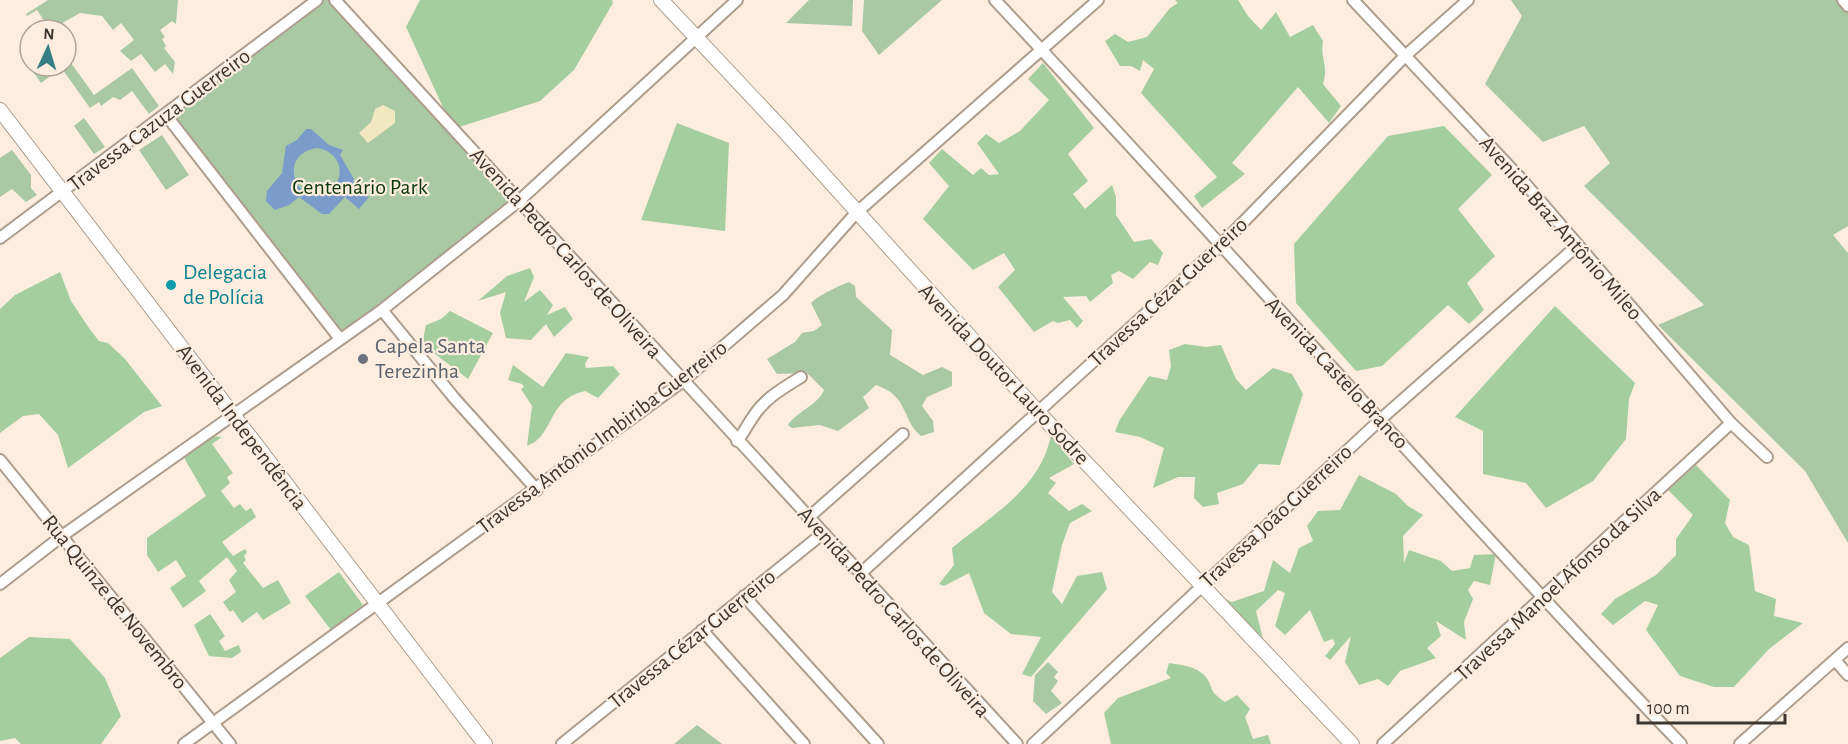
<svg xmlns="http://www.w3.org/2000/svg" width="1848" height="744" viewBox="0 0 1848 744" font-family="'Alegreya Sans',sans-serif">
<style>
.green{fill:#a8c9a4}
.forest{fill:#a4ce9f}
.sand{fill:#f1e7c1}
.water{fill:#7b9ccb;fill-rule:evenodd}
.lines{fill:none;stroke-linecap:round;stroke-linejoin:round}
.minor-casing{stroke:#ae9d8c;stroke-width:14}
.tertiary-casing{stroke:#ae9d8c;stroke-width:16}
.minor{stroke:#fff;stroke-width:10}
.tertiary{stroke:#fff;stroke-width:14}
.culture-dot{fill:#0f9aa8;stroke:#fceddf;stroke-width:2}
.worship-dot{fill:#6b7280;stroke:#fceddf;stroke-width:2}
.labels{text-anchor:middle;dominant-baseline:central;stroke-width:4.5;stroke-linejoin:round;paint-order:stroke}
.street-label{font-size:22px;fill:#3d362f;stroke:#fceddf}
.park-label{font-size:22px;fill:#0b3709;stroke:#fceddf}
.culture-label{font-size:22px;fill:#0d838f;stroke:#fceddf;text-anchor:start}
.worship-label{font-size:22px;fill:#5b616d;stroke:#fceddf;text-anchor:start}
</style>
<rect width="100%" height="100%" fill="#fceddf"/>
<path class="green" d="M 48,0 L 178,0 L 176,24 L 172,21 L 160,30 L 165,37 L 162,39 L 166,46 L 164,48 L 175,62 L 173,74 L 165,64 L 155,72 L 141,54 L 131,61 L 120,51 L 134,40 L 121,23 L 113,30 L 102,16 L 80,13 L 50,30 L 37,10 L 27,16 L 26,14 Z
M 324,0 L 329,0 L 515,201 L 341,333 L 171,115 Z
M 809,0 L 853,0 L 852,26 L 786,23 Z
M 864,0 L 942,0 L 879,55 L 862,31 Z
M 1511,0 L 1848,0 L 1848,226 L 1833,235 L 1848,253 L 1848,543 L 1805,471 L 1658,325 L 1704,305 L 1584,186 L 1610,163 L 1584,126 L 1543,142 L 1485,84 L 1522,16 Z
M 66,56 L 94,95 L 132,68 L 159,106 L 149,114 L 132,91 L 120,100 L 113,97 L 101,106 L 99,102 L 90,108 L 60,66 L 66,66 Z
M 30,63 L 30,66 L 55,66 L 59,70 L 41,83 L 28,65 Z
M 84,118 L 105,147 L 94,154 L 74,126 Z
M 162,135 L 189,175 L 166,190 L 139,150 Z
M 12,150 L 31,175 L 31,188 L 37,195 L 26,202 L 12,189 L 0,197 L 0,158 Z
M 849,282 L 855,286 L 856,297 L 892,330 L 890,355 L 923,375 L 942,367 L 952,372 L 952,386 L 927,397 L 922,406 L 933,421 L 934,432 L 921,436 C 901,419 909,396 876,385 L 863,397 L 869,408 L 838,431 L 820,425 L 792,428 L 788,425 C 797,411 817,406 824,390 L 807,373 L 777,374 L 767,359 L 795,342 L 802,333 L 814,331 L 822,325 L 811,303 C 816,297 842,284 849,282 Z
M 1048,662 L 1058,672 L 1054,677 L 1058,681 L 1051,691 L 1062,703 L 1046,714 L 1033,701 L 1035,675 Z
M 697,725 L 722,744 L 674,744 Z"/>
<path class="forest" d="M 420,0 L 612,0 L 613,3 L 574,70 L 540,101 L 453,129 L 406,27 Z
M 1175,0 L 1238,0 L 1248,16 L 1261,30 L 1276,12 L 1290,37 L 1313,25 L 1323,41 C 1320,60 1329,65 1323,84 L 1341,106 L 1329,123 L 1298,87 L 1232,163 L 1245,174 L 1202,208 L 1194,196 L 1217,177 L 1141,93 L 1154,69 L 1143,60 L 1140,71 L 1131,66 L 1120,66 L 1105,41 L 1115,34 L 1128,42 L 1147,37 L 1170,8 L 1178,3 Z
M 1043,63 L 1094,128 L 1068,154 L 1088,181 L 1073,194 L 1085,209 L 1112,185 L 1116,197 L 1116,215 L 1134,242 L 1151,239 L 1163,253 L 1158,265 L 1150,262 L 1133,279 L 1119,271 L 1111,275 L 1113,283 L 1090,302 L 1086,296 L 1063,297 L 1083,321 L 1077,328 L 1070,320 L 1058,323 L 1053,321 L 1034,332 L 998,287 L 1015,270 L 1004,253 L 973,270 L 923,219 L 949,186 L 929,163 L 942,149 L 973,175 L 981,168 L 989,175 L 999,174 L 977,143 L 986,134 L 999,143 L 1020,131 L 1049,100 L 1028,79 Z
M 677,123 L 729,143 L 725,231 L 641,220 Z
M 1444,126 L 1492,175 L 1458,209 L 1495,256 L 1467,283 L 1484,310 L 1469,324 L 1448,305 L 1382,366 L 1356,371 L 1296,303 L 1294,244 L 1388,136 Z
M 530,268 L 534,277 L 524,302 L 540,290 L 553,305 L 547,315 L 565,307 L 573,319 L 554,337 L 546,324 L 531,340 L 506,338 L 500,313 L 506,292 L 478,301 L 507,276 Z
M 60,272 L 71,301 L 89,328 L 99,341 L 108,343 L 125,359 L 162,406 L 144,412 L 68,468 L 58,435 L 39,414 L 23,416 L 0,433 L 0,309 L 15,295 Z
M 1555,306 L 1635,383 L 1629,399 L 1626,439 L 1593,481 L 1546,508 L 1526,483 L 1483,474 L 1483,431 L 1455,417 Z
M 450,311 L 493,333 L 468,379 L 422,344 L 426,325 L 441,319 Z
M 1185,344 L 1206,347 L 1221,345 L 1236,379 L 1246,390 L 1273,368 L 1292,374 L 1303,394 L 1280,465 L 1259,464 L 1243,484 L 1217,493 L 1219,504 L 1203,507 L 1194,498 L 1195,477 L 1178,477 L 1153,488 L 1164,448 L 1140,437 L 1115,432 L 1119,421 L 1149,376 L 1167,380 L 1171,366 L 1169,350 Z
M 566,353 L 589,357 L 585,364 L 586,368 L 613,366 L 620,374 L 598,398 L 585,391 C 546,400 555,436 527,446 L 532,406 L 521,389 L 524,387 L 522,384 L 508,380 L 513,365 L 543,387 Z
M 208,436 L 222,437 L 212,444 L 233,473 L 227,477 L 230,483 L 221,491 L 234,508 L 240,504 L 246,511 L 251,508 L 256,517 L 222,542 L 233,556 L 245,549 L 247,552 L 244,556 L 246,560 L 243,563 L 263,588 L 278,580 L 291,603 L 263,620 L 257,612 L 242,623 L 233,610 L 230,612 L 223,602 L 236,592 L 229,580 L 237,571 L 227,557 L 199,581 L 206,591 L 183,608 L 170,588 L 186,576 L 176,560 L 158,572 L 147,555 L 147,538 L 206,496 L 183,456 Z
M 1051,436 L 1074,464 L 1049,478 L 1056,483 L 1048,493 L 1069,511 L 1082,504 L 1092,511 L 1070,523 L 1062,545 L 1052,592 L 1062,604 L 1077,576 L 1102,572 L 1107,589 L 1031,677 L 1022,674 L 1041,637 L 1011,634 L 984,613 L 969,573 L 944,586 L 939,584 L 954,565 L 952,548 C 992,515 1039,490 1051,436 Z
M 1696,465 L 1730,500 L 1725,523 L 1733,537 L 1749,545 L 1755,591 L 1776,599 L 1774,616 L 1803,623 L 1769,649 L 1734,687 L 1714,687 L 1680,676 L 1646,630 L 1658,605 L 1645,601 L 1613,625 L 1601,614 L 1615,599 L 1656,575 L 1676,555 L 1676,539 L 1693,515 L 1668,490 Z
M 1359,475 L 1396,494 L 1408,506 L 1423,515 L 1403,536 L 1404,563 L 1409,550 L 1441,561 L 1452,571 L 1470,568 L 1474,555 L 1496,554 L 1490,585 L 1474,581 L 1468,590 L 1473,599 L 1464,622 L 1466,640 L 1436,621 L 1441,636 L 1427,648 L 1436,658 L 1400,671 L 1388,686 L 1378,679 L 1359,685 L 1345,662 L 1351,636 L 1330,660 L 1325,656 L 1335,644 L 1333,639 L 1324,642 L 1310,610 L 1285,635 L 1275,626 L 1285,593 L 1278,590 L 1256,611 L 1264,643 L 1219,596 L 1232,602 L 1264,591 L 1273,560 L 1290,573 L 1299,548 L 1313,541 L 1307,526 L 1318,511 L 1340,510 Z
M 339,572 L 363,605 L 331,630 L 305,596 Z
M 210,614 L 225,636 L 219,641 L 225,651 L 239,645 L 241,652 L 232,658 L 209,656 L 194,625 Z
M 29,637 L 70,639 L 105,678 L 121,716 L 101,744 L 21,744 L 15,738 L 0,741 L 0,658 Z
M 1169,663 C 1181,665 1196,666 1205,676 C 1215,688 1206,689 1225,702 L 1237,695 L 1250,709 L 1245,717 L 1253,739 L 1268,735 L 1271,744 L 1111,744 L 1104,713 L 1118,698 L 1171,678 L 1166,673 Z"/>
<path class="sand" d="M 383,105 L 395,111 L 395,123 L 368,143 L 359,133 L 371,122 L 375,109 Z"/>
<path class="water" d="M 306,129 L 311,129 L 329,145 L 343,150 L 340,155 L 354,179 L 353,185 L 369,197 L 359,209 L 345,197 L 329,214 L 322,214 L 299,197 L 289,205 L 275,210 L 266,201 L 267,191 L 282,173 L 286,146 L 297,140 ZM 317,148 C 345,152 348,186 321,195 L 301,189 C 287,172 294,151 317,148 Z"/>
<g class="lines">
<defs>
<path id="minor" d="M 335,0 L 1017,744
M 995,0 C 1226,246 1448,501 1681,744
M 1353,0 L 1523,181 L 1731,423 L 1767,457
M 1843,0 L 1848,6
M 166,115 L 340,339
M 0,238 L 317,0
M 382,310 L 455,399 L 537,490
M 737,441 C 744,433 747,425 753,417 C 764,399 783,388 801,377
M 0,460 L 230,744
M 808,518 L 903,434
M 860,574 L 1220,246 L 1405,56 L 1468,0
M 0,584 L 62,536 L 382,310 L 520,200 L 737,0
M 744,596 L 878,744
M 702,630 L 804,744
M 1835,660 L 1848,675
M 184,744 L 683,381 L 783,295 L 856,213 L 1098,0
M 562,744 L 822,534
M 1033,744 L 1381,419 L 1578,245
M 1383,744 L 1731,423
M 1740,744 L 1848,648"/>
<path id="tertiary" d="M 661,0 L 786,133 L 1038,412 L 1352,744
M 0,110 L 485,744"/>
</defs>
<use href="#minor" class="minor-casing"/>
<use href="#tertiary" class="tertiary-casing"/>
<use href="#minor" class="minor"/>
<use href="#tertiary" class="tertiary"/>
</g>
<circle class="culture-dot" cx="171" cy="285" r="6"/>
<circle class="worship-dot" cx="363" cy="359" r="6"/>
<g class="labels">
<g class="street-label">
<text transform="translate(159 120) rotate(-37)">Travessa Cazuza Guerreiro</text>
<text transform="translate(1561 228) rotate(49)">Avenida Braz Antônio Mileo</text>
<text transform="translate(566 253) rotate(48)">Avenida Pedro Carlos de Oliveira</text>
<text transform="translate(1168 292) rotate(-43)">Travessa Cézar Guerreiro</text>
<text transform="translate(1337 373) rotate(47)">Avenida Castelo Branco</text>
<text transform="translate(1004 374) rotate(47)">Avenida Doutor Lauro Sodre</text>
<text transform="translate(242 427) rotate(53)">Avenida Independência</text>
<text transform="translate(602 437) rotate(-37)">Travessa Antônio Imbiriba Guerreiro</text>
<text transform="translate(1276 516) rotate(-43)">Travessa João Guerreiro</text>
<text transform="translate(1558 584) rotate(-43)">Travessa Manoel Afonso da Silva</text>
<text transform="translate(115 602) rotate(51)">Rua Quinze de Novembro</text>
<text transform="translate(894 612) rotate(48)">Avenida Pedro Carlos de Oliveira</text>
<text transform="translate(692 639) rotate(-39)">Travessa Cézar Guerreiro</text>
</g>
<g class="park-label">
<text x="360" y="187">Centenário Park</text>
</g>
<g class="culture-label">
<text x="183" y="272">Delegacia<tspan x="183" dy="25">de Polícia</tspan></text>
</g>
<g class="worship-label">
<text x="375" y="346">Capela Santa<tspan x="375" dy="25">Terezinha</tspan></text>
</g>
</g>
<g transform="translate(48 48) rotate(4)"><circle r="28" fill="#fceddf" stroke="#b0a499" stroke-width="1.5"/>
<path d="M0-4.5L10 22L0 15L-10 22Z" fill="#367e84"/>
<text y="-9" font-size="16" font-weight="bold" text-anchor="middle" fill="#3d362f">N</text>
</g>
<path d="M1638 714v9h147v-9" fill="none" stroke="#3d362f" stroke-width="3"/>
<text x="1647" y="714" font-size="18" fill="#3d362f" stroke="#fceddf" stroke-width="4.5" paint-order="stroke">100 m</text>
</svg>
